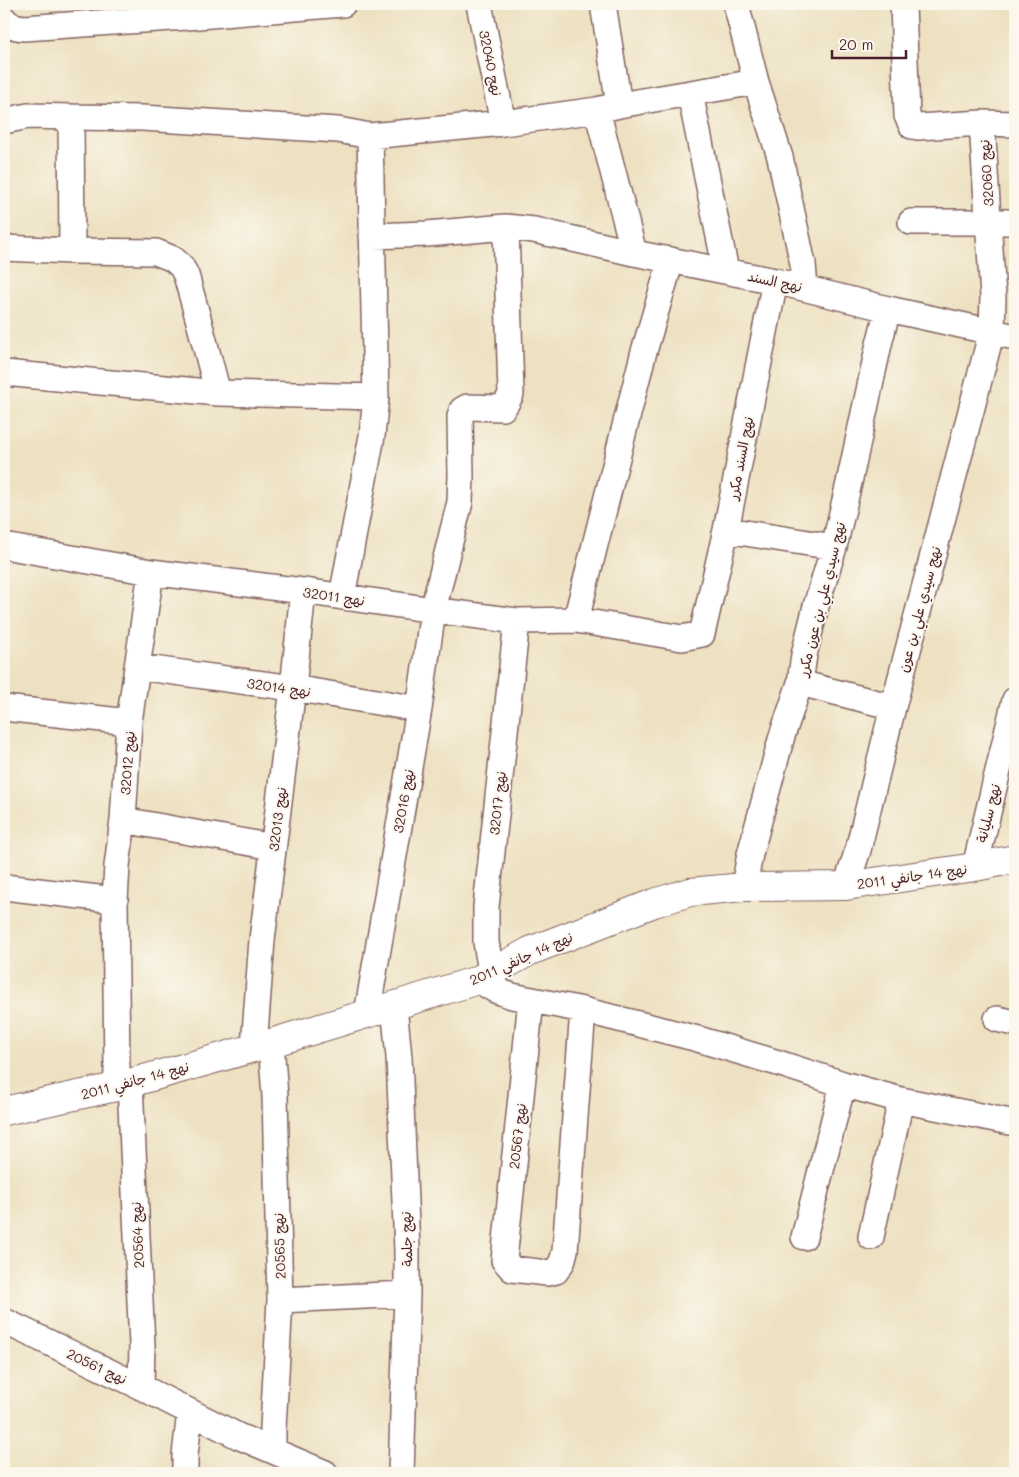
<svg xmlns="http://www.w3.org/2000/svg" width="1019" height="1477" viewBox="0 0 1019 1477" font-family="Mali,'Playpen Sans Arabic',sans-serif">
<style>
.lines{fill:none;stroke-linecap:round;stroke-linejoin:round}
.street-casing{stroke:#836360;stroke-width:28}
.secondary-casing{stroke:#836360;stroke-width:30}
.street{stroke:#fff;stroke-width:25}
.secondary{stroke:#fff;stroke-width:28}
.labels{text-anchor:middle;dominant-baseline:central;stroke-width:4;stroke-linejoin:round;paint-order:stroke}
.street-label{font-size:14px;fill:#4a1f2b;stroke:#fbf7ec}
</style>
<rect width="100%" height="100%" fill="#fbf7ec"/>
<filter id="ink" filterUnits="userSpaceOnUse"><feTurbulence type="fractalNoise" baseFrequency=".02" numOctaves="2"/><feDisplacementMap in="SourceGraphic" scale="10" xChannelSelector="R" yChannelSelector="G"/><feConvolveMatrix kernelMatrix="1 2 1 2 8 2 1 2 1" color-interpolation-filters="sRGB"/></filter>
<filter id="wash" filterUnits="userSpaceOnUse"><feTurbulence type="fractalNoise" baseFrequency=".0096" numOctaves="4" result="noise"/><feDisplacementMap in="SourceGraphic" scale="20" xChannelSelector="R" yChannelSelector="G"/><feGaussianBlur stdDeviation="1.12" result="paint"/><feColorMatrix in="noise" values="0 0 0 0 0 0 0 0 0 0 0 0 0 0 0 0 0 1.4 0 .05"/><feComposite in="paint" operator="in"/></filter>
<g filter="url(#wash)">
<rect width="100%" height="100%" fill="#ede1c1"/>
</g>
<g filter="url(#ink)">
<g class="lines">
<defs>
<path id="street" d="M 479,4 L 503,123
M 736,4 L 756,82 L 780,157 L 803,264 L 805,288
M 4,19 C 9,26 16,27 24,28 L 187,17 L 343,4
M 690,93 L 726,271
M 619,105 L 756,82
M 597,110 L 634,253
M 71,117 L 142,118 L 338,130 L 370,136
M 4,121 L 28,116 L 71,117 L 72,251 L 156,252 L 173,259 L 181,266 L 186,275 L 198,318 L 218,393
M 982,123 L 1015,124
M 911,222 L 1015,222
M 372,236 L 427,234 L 506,227 L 534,230 L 634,253 L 775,281 L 888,309 L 1015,337
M 4,248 L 72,251
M 4,373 L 218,393 L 376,397
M 726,530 L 834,547
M 4,546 L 151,572 L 303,591 L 433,610 L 517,621
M 342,597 L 372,436 L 376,397 L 370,136 L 503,123 L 597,110 L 619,105 L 603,4
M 576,620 L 643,355 L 671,260
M 138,667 L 293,688 L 419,709
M 800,683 L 893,707
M 4,708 L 129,722 L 123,820 L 117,866 L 115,900
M 129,722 L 151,572
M 123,820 L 273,847
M 975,867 L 1015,700
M 846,886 L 858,850 L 893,707 L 992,331 L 993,297 L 982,123 L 918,127 L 912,126 L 907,116 L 903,4
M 4,887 L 115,900 L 117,1070 L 116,1087
M 744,887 L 750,854 L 782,736 L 800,683 L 804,655 L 816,606 L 834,547 L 849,483 L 879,344 L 888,309
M 491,972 L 486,942 L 486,907 L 517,621 L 576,620 L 682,638 L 702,634 L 726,530 L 775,281
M 478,980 L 495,990 L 512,996 L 583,1010 L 698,1039 L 778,1063 L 843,1084 L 901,1100
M 531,1000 L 504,1260 L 512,1269 L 547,1273 L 556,1271 L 562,1262 L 565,1251 L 583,1010
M 394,1006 L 399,1057 L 407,1250 L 407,1294 L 401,1473
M 367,1014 L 419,709 L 433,610 L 460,502 L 461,476 L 460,416 L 462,410 L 467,407 L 503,408 L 507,402 L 511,394 L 506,227
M 997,1019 L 1015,1023
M 271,1043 L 275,1096 L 280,1300 L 273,1428 L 273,1450
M 254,1047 L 262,940 L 293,688 L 303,591
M 130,1083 L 142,1345 L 141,1387
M 804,1237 L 843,1084
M 871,1237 L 901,1100 L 1015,1123
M 280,1300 L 407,1294
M 4,1321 L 141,1387 L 238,1436 L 325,1473
M 185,1473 L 185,1455 L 190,1412"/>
<path id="secondary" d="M 4,1111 L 116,1087 L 271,1043 L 478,980 L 530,951 L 654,903 L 690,892 L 744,887 L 846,886 L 975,867 L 1015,859"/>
</defs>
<use href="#street" class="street-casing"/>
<use href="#secondary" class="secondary-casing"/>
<use href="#street" class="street"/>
<use href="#secondary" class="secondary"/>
</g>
</g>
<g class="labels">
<g class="street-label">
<text transform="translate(491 63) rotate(78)">نهج 32040</text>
<text transform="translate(986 173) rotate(-94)">نهج 32060</text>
<text transform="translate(775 281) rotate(12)">نهج السند</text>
<text transform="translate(740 458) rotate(-79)">نهج السند مكرر</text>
<text transform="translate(334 596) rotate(8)">نهج 32011</text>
<text transform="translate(821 599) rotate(-76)">نهج سيدي علي بن عون مكرر</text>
<text transform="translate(919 609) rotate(-75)">نهج سيدي علي بن عون</text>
<text transform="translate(279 687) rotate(8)">نهج 32014</text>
<text transform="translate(127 763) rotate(-86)">نهج 32012</text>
<text transform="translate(403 801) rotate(-80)">نهج 32016</text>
<text transform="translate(497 803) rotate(-84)">نهج 32017</text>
<text transform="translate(988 813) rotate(-76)">نهج سليانة</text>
<text transform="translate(277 819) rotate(-83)">نهج 32013</text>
<text transform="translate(912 876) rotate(-8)">نهج 14 جانفي 2011</text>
<text transform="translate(521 958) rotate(-24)">نهج 14 جانفي 2011</text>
<text transform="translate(135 1080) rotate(-15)">نهج 14 جانفي 2011</text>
<text transform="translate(517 1136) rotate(-84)">نهج 20567</text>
<text transform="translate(137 1235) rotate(-93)">نهج 20564</text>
<text transform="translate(406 1239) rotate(-92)">نهج جلمة</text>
<text transform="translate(279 1246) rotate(-92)">نهج 20565</text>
<text transform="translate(97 1366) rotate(25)">نهج 20561</text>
</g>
</g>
<rect width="1019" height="1477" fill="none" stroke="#fbf7ec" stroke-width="20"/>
<path d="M832 50v8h74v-8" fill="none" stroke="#4a1f2b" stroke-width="2.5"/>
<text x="839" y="50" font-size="15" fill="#4a1f2b" stroke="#fbf7ec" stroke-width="4" paint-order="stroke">20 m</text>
</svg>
